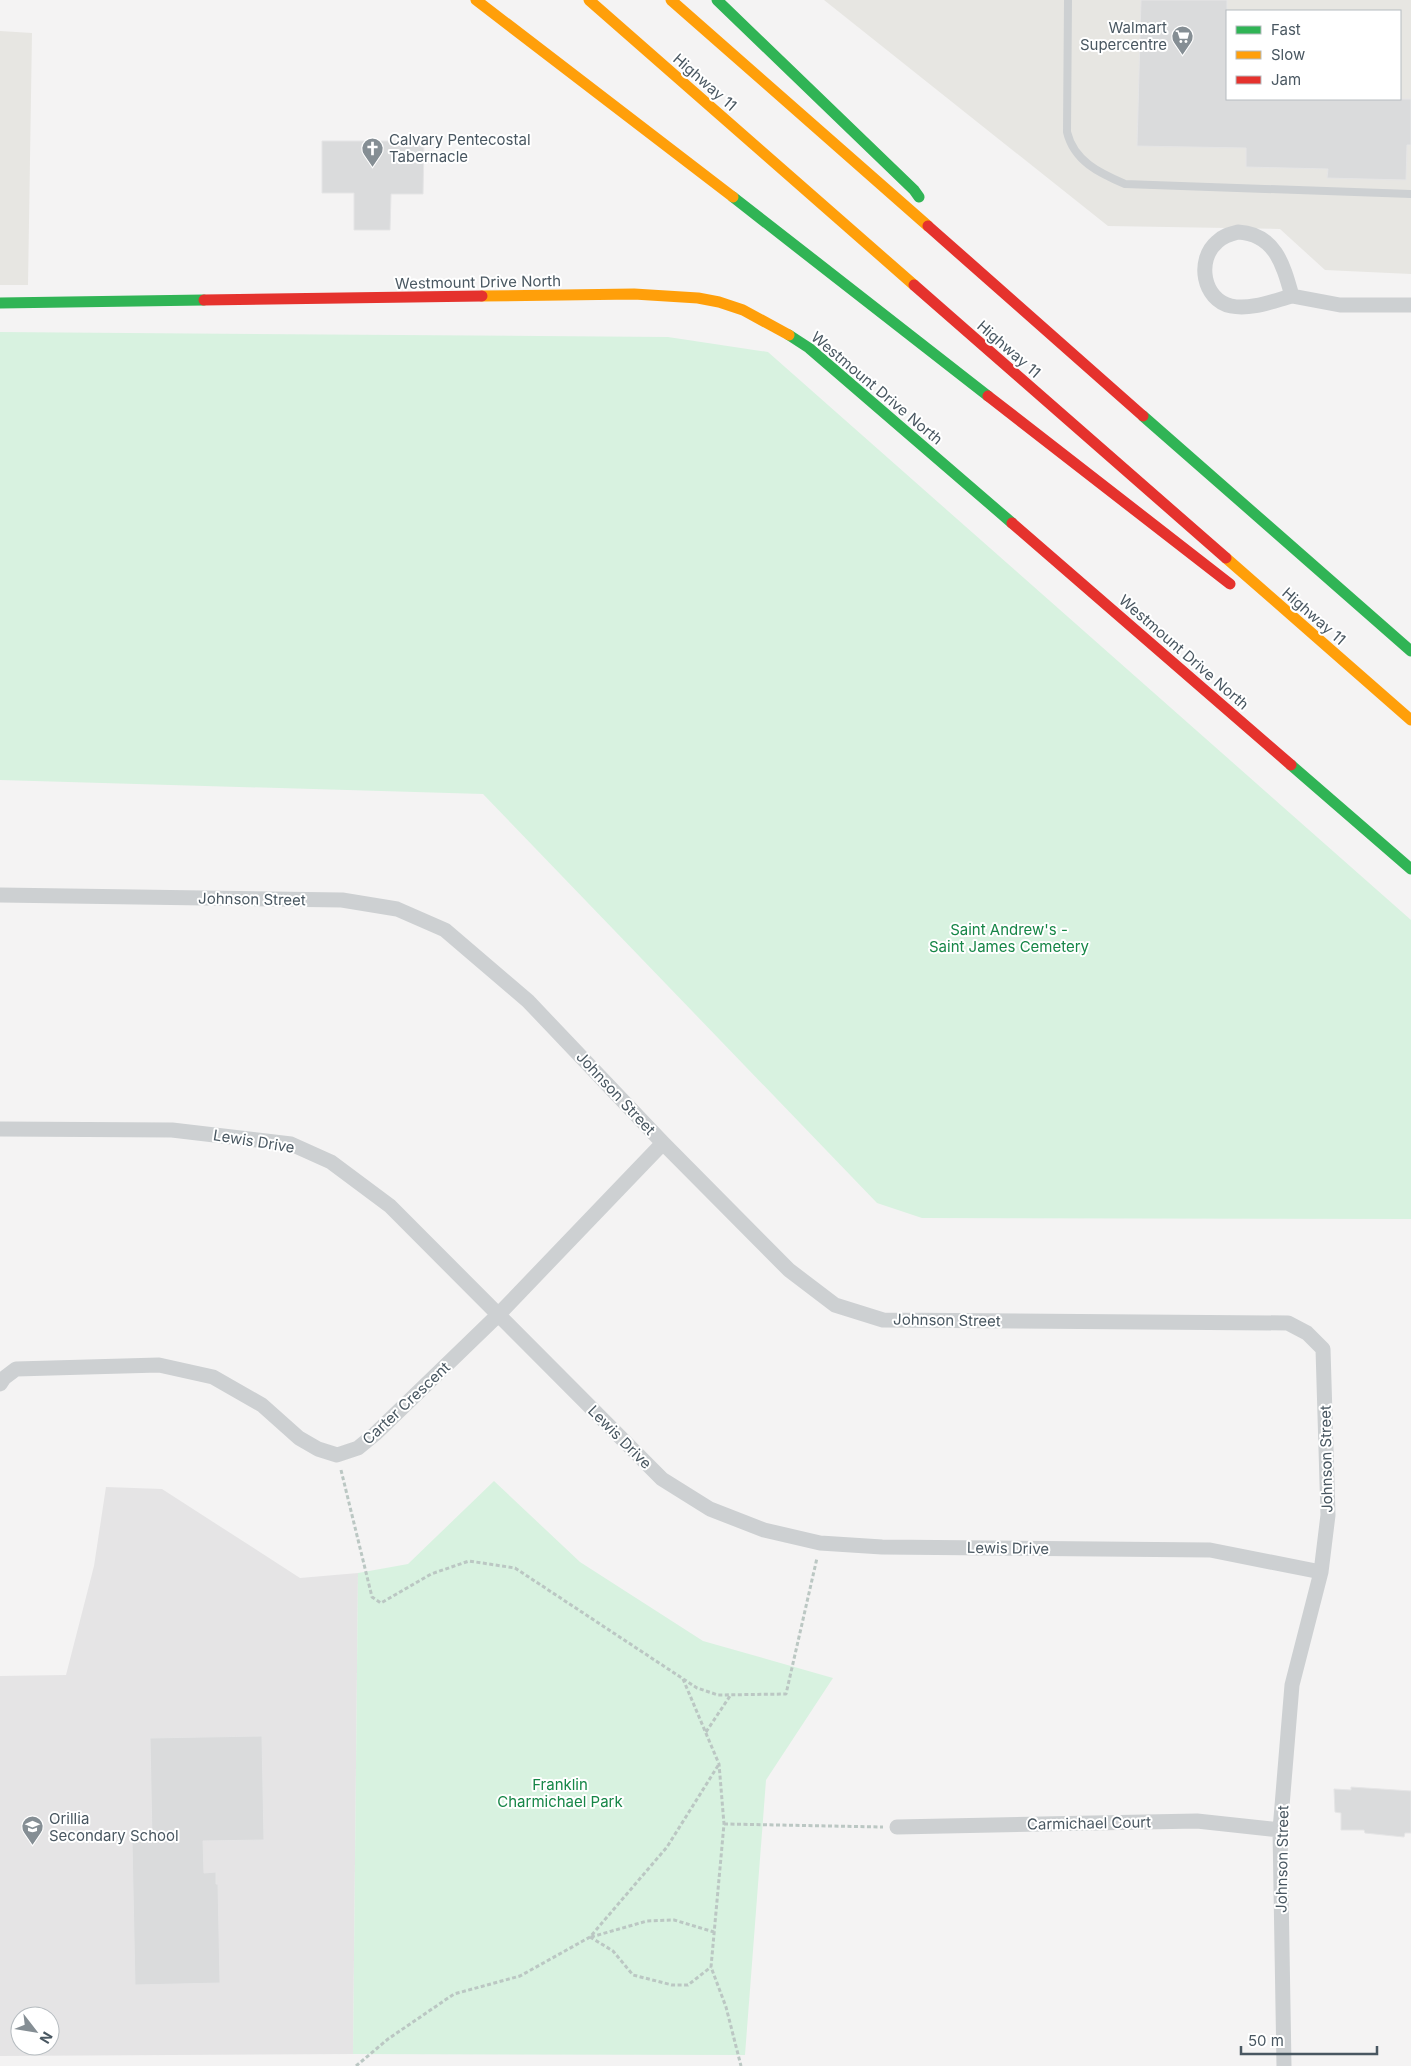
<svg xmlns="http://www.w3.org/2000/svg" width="1411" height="2066" viewBox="0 0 1411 2066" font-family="Inter,sans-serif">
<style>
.commercial{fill:#e7e6e2;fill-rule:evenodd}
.education{fill:#e5e4e5;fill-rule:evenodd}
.green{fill:#d8f2e0}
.building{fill:#dadbdc;stroke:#e5e5e6}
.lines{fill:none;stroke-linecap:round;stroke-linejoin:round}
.path{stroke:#bbc7c3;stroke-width:3;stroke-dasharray:4 2.5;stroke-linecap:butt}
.lane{stroke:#cdd0d2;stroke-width:8}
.street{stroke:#cdd0d2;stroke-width:15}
.fast{stroke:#30b455;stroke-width:11}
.slow{stroke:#ff9f0a;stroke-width:11}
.jam{stroke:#e5322d;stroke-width:11}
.labels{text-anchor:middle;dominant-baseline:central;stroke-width:4;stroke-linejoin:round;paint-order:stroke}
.poi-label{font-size:15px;fill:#495761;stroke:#fff;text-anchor:start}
.street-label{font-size:15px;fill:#495761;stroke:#fff}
.park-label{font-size:15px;fill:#168647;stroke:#fff}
</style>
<rect width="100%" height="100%" fill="#f4f3f3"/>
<path class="commercial" d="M 824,0 L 1411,0 L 1411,274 L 1325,270 L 1280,229 L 1108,226 ZM 1227,11 L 1400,11 L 1400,99 L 1227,99 Z
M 0,31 L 32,33 L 28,285 L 0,285 Z"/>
<path class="education" d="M 106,1487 L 162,1489 L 300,1578 L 358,1573 L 353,2054 L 0,2056 L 0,1676 L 66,1675 L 94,1566 ZM 20,2016 L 50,2016 L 50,2046 L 20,2046 Z"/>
<path class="green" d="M 0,332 L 668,337 L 768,352 L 1411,920 L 1411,1219 L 922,1218 L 877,1203 L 483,794 L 0,780 Z
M 494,1481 L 580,1562 L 703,1641 L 833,1678 L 766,1780 L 745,2055 L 353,2054 L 358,1573 L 408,1564 Z"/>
<path class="building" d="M 1141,0 L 1227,0 L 1227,99 L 1411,99 L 1411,145 L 1407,145 L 1406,180 L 1327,178 L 1328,169 L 1246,167 L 1246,148 L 1137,146 Z
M 322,141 L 424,141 L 423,194 L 391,194 L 390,230 L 354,230 L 354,193 L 322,193 Z
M 262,1736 L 264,1840 L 203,1841 L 204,1873 L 216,1872 L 216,1884 L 218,1884 L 220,1983 L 135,1985 L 132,1840 L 152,1839 L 150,1738 Z
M 1351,1787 L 1411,1791 L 1411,1833 L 1405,1833 L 1404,1837 L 1365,1833 L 1364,1830 L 1341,1830 L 1341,1813 L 1335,1812 L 1334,1789 L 1351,1790 Z"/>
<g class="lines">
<path class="path" d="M 341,1470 L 372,1597 L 381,1603 L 431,1574 L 469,1561 L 515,1568 L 697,1688 L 718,1695 L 786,1694 L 817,1558
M 683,1679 L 719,1764 L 724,1824 L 711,1967 L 726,2007 L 741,2066
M 706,1732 L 730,1696
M 724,1824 L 883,1827
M 590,1937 L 613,1951 L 633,1975 L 672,1985 L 688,1985 L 711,1967
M 591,1937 L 647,1921 L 674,1920 L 714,1932
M 356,2066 L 388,2039 L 454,1994 L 520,1976 L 590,1937 L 667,1847 L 719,1764"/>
<path class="lane" d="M 1068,0 L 1067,132 C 1074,161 1099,173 1125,184 L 1411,194"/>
<path class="street" d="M 1238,232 C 1275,234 1283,264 1292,296 C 1273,301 1251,310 1231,306 C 1203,300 1196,260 1217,242 C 1223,236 1230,234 1238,232 Z
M 1292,296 L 1340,305 L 1411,305
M 0,895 L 342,900 L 397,909 L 445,930 L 528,1001 L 663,1143 L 789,1270 L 835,1305 L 883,1320 L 1288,1323 L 1307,1333 L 1323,1349 L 1328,1515 L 1321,1572 L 1292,1685 L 1280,1830 L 1284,2066
M 0,1129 L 172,1130 L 291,1144 L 331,1162 L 390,1206 L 662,1479 L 710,1509 L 764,1530 L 820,1543 L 882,1547 L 1210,1550 L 1321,1572
M 0,1384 L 4,1378 L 16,1369 L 159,1365 L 213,1377 L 262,1405 L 299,1438 L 318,1449 L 337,1455 L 358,1448 L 375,1434 L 498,1315 L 663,1143
M 897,1827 L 1197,1821 L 1280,1830"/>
<path class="fast" d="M 717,0 L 914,190 L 919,197
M 733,197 L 988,396
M 0,303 L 204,300
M 789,335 L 809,348 L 1012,523
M 1143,416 L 1411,651
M 1291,765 L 1411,869"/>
<path class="slow" d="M 476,0 L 733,197
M 589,0 L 914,285
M 671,0 L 928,226
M 482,296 L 634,294 L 698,298 L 719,302 L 743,310 L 789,335
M 1226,558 L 1411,720"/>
<path class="jam" d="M 928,226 L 1143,416
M 914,285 L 1226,558
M 204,300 L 482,296
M 988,396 L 1230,584
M 1012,523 L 1291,765"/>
</g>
<defs>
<symbol id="supermarket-pin" viewBox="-11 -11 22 30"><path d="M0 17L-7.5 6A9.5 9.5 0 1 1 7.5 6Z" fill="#858e94" stroke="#fff"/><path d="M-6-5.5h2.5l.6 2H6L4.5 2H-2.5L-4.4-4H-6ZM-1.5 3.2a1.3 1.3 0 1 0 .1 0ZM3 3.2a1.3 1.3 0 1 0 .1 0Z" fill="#fff"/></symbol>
<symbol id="church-pin" viewBox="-11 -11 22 30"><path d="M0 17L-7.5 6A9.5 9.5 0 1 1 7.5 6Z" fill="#858e94" stroke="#fff"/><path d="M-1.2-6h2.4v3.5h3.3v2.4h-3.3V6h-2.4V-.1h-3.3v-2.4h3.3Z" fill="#fff"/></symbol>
<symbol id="school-pin" viewBox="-11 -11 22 30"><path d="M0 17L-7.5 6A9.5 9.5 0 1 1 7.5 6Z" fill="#858e94" stroke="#fff"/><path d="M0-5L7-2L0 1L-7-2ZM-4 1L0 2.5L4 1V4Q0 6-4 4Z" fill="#fff"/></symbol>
</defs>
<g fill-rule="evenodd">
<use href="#supermarket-pin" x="1170" y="24" width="25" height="34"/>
<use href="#church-pin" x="360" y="136" width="25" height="34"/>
<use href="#school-pin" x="20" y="1814" width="25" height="34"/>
</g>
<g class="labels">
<g class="poi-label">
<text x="1167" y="27" text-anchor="end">Walmart<tspan x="1167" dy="17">Supercentre</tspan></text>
<text x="389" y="139">Calvary Pentecostal<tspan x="389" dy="17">Tabernacle</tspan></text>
<text x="49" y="1818">Orillia<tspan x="49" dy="17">Secondary School</tspan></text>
</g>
<g class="street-label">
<text transform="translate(705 82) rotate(41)">Highway 11</text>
<text transform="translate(478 282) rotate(-1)">Westmount Drive North</text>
<text transform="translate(1009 349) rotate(41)">Highway 11</text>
<text transform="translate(877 388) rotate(40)">Westmount Drive North</text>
<text transform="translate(1314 616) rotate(41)">Highway 11</text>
<text transform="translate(1184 652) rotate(41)">Westmount Drive North</text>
<text transform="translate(252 899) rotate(1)">Johnson Street</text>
<text transform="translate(616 1093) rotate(47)">Johnson Street</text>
<text transform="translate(254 1141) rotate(9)">Lewis Drive</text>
<text transform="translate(947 1320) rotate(1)">Johnson Street</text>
<text transform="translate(406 1403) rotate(-43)">Carter Crescent</text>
<text transform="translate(620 1437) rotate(45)">Lewis Drive</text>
<text transform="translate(1326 1459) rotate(-91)">Johnson Street</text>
<text transform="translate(1008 1548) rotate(1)">Lewis Drive</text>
<text transform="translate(1089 1823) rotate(-1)">Carmichael Court</text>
<text transform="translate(1282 1859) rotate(-89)">Johnson Street</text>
</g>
<g class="park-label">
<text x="1009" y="929">Saint Andrew's -<tspan x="1009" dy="17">Saint James Cemetery</tspan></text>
<text x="560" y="1784">Franklin<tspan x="560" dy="17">Charmichael Park</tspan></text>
</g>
</g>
<rect x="1226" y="10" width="175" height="90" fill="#ffffff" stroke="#b6bcc0"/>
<rect x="1236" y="26" width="25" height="8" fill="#30b455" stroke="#b6bcc0"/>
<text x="1271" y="35" font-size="15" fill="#495761">Fast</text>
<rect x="1236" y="51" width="25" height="8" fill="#ff9f0a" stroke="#b6bcc0"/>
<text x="1271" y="60" font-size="15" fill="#495761">Slow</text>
<rect x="1236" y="76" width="25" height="8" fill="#e5322d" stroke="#b6bcc0"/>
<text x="1271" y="85" font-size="15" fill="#495761">Jam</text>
<g transform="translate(35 2031) rotate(121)"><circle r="24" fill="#ffffff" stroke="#b6bcc0"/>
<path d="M0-4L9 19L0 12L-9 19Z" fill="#858e94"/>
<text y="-8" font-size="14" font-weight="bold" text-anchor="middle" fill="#495761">N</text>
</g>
<path d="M1241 2046v8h136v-8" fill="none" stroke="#495761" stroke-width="2.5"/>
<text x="1248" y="2046" font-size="15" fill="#495761" stroke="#ffffff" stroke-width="4" paint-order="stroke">50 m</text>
</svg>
